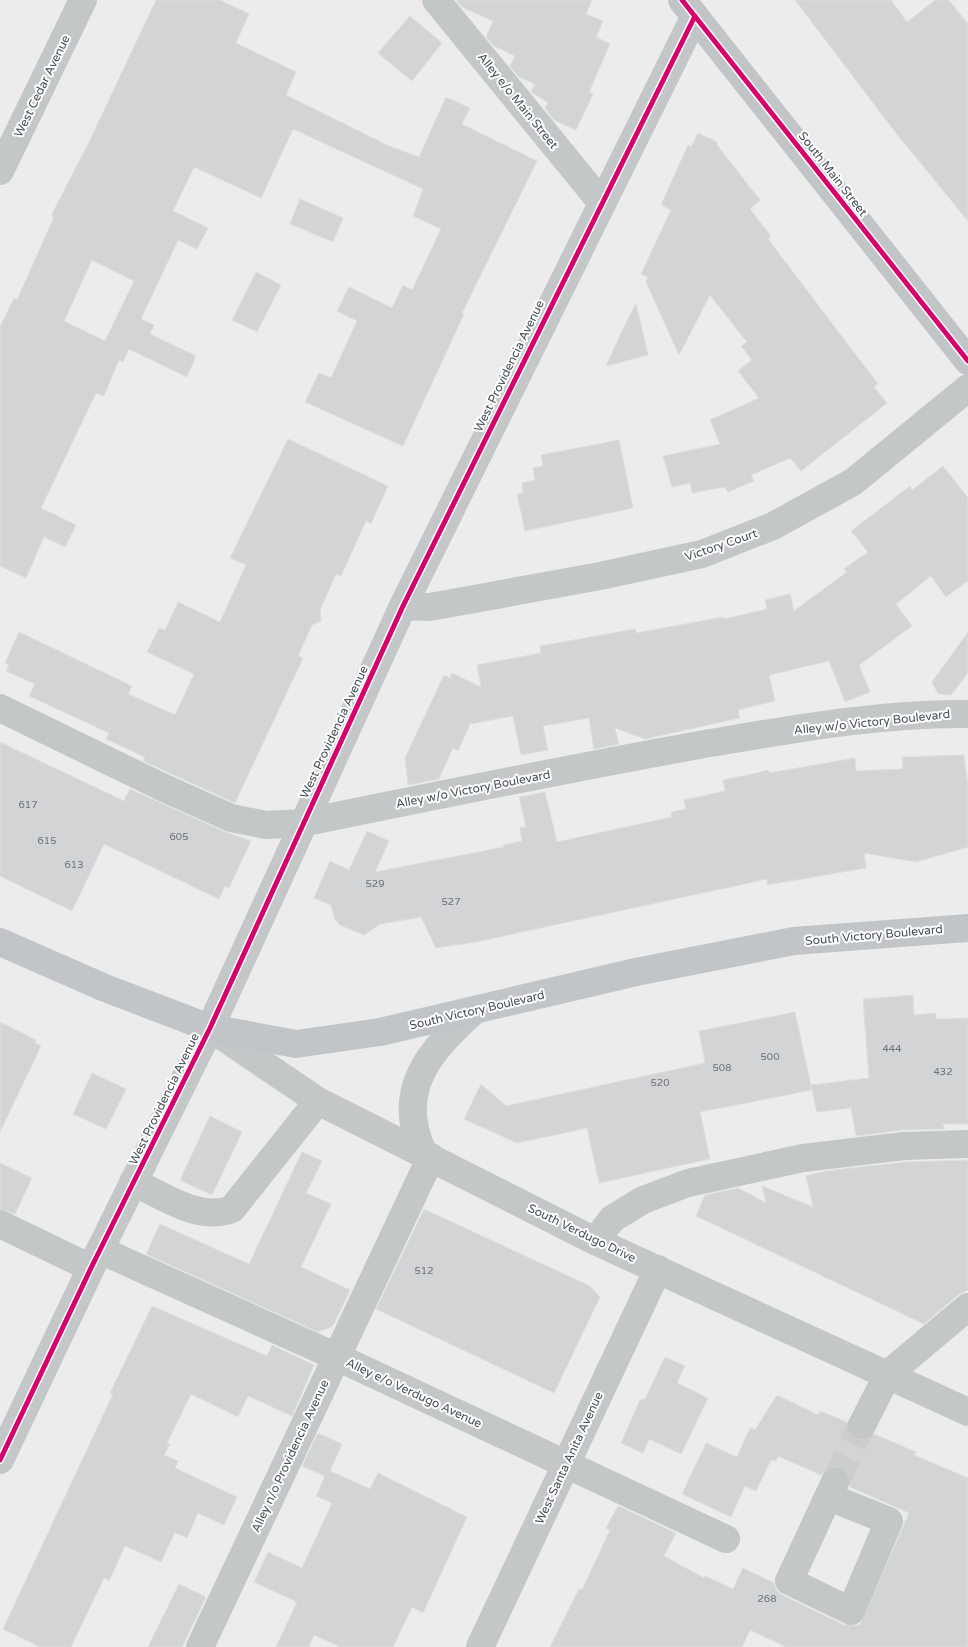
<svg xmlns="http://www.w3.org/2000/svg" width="968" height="1647" viewBox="0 0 968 1647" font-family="'Varela Round',sans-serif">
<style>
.building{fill:#d3d4d5;stroke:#dededf;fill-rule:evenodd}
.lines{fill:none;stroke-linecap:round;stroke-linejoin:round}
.minor-tunnel{stroke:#cbcdce;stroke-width:28;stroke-dasharray:28 14;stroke-linecap:butt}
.minor{stroke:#c3c7c8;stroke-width:28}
.major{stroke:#c2c5c7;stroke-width:28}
.cycleway-casing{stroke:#fff;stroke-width:8}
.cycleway{stroke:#d6006c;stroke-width:5}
.labels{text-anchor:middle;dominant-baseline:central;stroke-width:4;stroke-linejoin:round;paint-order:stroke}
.number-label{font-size:10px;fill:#6a7278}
.street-label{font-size:12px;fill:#455057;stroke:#fff}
</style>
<rect width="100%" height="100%" fill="#edecec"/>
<path class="building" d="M 156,0 L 220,0 L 249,14 L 236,43 L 296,72 L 286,95 L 389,146 L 419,157 L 446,97 L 470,108 L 462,124 L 537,161 L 462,313 L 464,314 L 403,446 L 305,402 L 319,373 L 331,378 L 357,321 L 337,311 L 349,287 L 392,308 L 403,285 L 412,290 L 441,229 L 413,216 L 423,189 L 293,129 L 261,198 L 194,167 L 173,211 L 208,228 L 197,249 L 178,240 L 141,319 L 154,325 L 150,334 L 196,356 L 187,377 L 129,349 L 123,362 L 119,360 L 104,396 L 96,393 L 41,508 L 76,525 L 65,547 L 44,537 L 26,578 L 0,566 L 0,327 L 14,298 L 17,300 L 54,217 L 51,216 L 89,142 ZM 92,260 L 134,281 L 105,341 L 64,321 Z
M 456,0 L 592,0 L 586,14 L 603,21 L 596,37 L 610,44 L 589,92 L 593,94 L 576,130 L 554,120 L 545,108 L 548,102 L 531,92 L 535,84 L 519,77 L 510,66 L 515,56 L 494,46 L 486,37 L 493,21 L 462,7 Z
M 795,0 L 891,0 L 907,22 L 935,0 L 949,0 L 968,24 L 968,221 L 896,133 Z
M 410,16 L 442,43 L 412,81 L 378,53 Z
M 698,133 L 717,142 L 717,145 L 760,200 L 750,209 L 771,236 L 768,239 L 878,384 L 874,387 L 887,403 L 801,471 L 790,458 L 751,475 L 754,481 L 728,492 L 725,487 L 692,493 L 690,483 L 672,487 L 663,456 L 720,444 L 710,420 L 759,398 L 738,371 L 752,360 L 741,346 L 747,342 L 710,295 L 679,355 L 646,282 L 648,277 L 641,274 L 671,210 L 661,205 L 688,145 L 691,147 Z
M 300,199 L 343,218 L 333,242 L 290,224 Z
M 256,272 L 281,285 L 257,332 L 232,320 Z
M 636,303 L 648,355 L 606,366 L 623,329 Z
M 288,439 L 388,486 L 371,524 L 366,521 L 341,576 L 336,574 L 320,610 L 321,621 L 312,625 L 298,656 L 303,658 L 235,803 L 143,761 L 145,757 L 106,739 L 109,733 L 29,696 L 35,684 L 6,671 L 9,665 L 5,663 L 19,632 L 132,686 L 128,694 L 175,715 L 194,674 L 147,652 L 159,628 L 165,630 L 178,602 L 220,622 L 246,565 L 230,558 Z
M 619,440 L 633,508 L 525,531 L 517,494 L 523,493 L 522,483 L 535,480 L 533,468 L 543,466 L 541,455 Z
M 943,466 L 968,498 L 968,581 L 946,597 L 931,576 L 896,604 L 912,626 L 859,665 L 870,692 L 845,702 L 829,661 L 769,675 L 775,701 L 738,710 L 740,718 L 645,739 L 615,728 L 619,744 L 594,749 L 589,718 L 543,726 L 548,750 L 521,755 L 513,716 L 470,724 L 458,751 L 453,748 L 439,779 L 408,785 L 405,758 L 444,675 L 450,678 L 452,673 L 481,687 L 477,665 L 541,653 L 540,646 L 635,629 L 636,633 L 723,617 L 724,619 L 767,609 L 765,600 L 790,594 L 794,611 L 847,572 L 844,569 L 868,552 L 851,531 L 910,486 L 912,490 Z
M 968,632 L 968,673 L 951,695 L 938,694 L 932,682 Z
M 0,742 L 124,801 L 130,789 L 225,832 L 251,841 L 229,888 L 225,886 L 219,899 L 104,844 L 72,911 L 0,876 Z
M 964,755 L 968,787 L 968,847 L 916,862 L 864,853 L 866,868 L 767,885 L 767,879 L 476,942 L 436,948 L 421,917 L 380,924 L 364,935 L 340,925 L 335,920 L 331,905 L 314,898 L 330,861 L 349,870 L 367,831 L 389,841 L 375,872 L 504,847 L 503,845 L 522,841 L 520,828 L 526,827 L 519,797 L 545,792 L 557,842 L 672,817 L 671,812 L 686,809 L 684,800 L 725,791 L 723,780 L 747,775 L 769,770 L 769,773 L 855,758 L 856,771 L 903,769 L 902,757 Z
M 913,995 L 914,1015 L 936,1013 L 936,1019 L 968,1018 L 968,1124 L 942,1124 L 945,1129 L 902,1130 L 856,1136 L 851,1108 L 817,1112 L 811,1085 L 869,1078 L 863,999 Z
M 795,1012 L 812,1090 L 700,1112 L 710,1159 L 599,1183 L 587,1128 L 517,1143 L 464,1119 L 481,1084 L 506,1106 L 705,1063 L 699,1031 Z
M 0,1022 L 36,1040 L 35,1043 L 41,1046 L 0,1132 Z
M 92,1073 L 126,1089 L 106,1129 L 73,1114 Z
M 210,1116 L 242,1132 L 212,1195 L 180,1180 Z
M 302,1152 L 322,1161 L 306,1193 L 331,1204 L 301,1267 L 350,1290 L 333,1326 L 318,1332 L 146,1254 L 160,1224 L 249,1264 Z
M 968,1160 L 968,1290 L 958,1295 L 924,1324 L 696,1216 L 705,1195 L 738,1188 L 766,1203 L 762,1186 L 813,1207 L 806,1176 L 826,1171 L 905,1162 Z
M 0,1163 L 32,1178 L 15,1214 L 0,1209 Z
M 424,1209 L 590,1286 L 600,1297 L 554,1393 L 376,1309 Z
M 152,1306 L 267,1356 L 272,1345 L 314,1365 L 292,1416 L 248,1396 L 238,1417 L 191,1394 L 167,1443 L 170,1444 L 164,1455 L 178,1461 L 175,1468 L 237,1497 L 224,1525 L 198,1513 L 187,1538 L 175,1532 L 161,1562 L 125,1546 L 109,1581 L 104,1578 L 71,1647 L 40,1647 L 3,1629 L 113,1394 L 110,1393 Z
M 665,1357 L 685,1366 L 677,1383 L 708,1398 L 681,1454 L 649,1439 L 643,1453 L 621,1443 L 640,1400 L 645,1399 Z
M 777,1395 L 818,1415 L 820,1411 L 847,1422 L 849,1433 L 855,1439 L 863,1441 L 874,1434 L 916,1452 L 914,1455 L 968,1478 L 968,1647 L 786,1647 L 750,1630 L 742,1647 L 550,1647 L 579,1589 L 582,1590 L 610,1530 L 606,1528 L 618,1506 L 676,1533 L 664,1556 L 704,1578 L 705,1576 L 733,1589 L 743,1568 L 774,1583 L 776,1590 L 782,1595 L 844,1625 L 860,1625 L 909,1513 L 850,1487 L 848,1473 L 841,1468 L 833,1467 L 826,1469 L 821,1475 L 778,1456 L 776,1461 L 771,1460 L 756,1491 L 745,1486 L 731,1517 L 682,1494 L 706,1443 L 737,1457 L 750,1428 L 755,1430 Z
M 318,1433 L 342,1444 L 330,1471 L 370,1489 L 378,1473 L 467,1517 L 423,1613 L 412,1607 L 393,1647 L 340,1647 L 314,1635 L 309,1647 L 276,1647 L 297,1602 L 254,1582 L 268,1552 L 302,1568 L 332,1503 L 316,1496 L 325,1476 L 302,1466 Z
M 179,1584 L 206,1597 L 182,1647 L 148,1647 Z"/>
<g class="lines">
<path class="minor-tunnel" d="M 835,1482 L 862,1425"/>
<path class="minor" d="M 436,0 L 601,202
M 0,171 L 83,0
M 403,606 L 430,607 L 600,576 L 702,554 L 773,526 L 853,482 L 968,388
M 0,708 L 162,787 L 231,818 L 266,825 L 302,823 C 434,796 566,769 699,745 C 788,730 877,713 968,714
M 210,1028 L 318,1101 L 595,1241 L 968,1412
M 424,1154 C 393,1091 430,1050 475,1010
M 133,1182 C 164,1196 199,1222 232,1209 L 318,1101
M 0,1224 L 91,1268
M 595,1241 L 612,1219 L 643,1200 L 688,1183 L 803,1158 L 904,1146 L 968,1144
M 100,1250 L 337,1357 L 726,1539
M 862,1425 L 888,1374 L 968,1307
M 0,1460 L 91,1268 L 210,1028 L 403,606 L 695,16
M 829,1497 L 889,1521 L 851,1611 L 789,1581 L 835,1482
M 200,1647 L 431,1157
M 480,1647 L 658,1269"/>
<path class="major" d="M 682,0 L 968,361
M 0,942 L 105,988 L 210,1028 L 296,1044 L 380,1032 L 636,972 L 794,941 L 968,928"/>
<defs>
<path id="cycleway" d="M 682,0 L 968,361
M 0,1460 L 91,1268 L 210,1028 L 403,606 L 695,16"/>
</defs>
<use href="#cycleway" class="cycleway-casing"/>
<use href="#cycleway" class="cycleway"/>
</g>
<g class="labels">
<g class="number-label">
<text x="28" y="805">617</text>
<text x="179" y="837">605</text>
<text x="47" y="841">615</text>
<text x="74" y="865">613</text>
<text x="375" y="884">529</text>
<text x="451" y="902">527</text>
<text x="892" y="1049">444</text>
<text x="770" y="1057">500</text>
<text x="722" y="1068">508</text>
<text x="943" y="1072">432</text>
<text x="660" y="1083">520</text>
<text x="424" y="1271">512</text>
<text x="767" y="1599">268</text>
</g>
<g class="street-label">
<text transform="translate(42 86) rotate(-64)">West Cedar Avenue</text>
<text transform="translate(518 101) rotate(51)">Alley e/o Main Street</text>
<text transform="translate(833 174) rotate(52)">South Main Street</text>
<text transform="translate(509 366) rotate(-64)">West Providencia Avenue</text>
<text transform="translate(721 545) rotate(-19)">Victory Court</text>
<text transform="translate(872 722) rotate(-6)">Alley w/o Victory Boulevard</text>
<text transform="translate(334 732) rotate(-65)">West Providencia Avenue</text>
<text transform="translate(473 789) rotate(-11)">Alley w/o Victory Boulevard</text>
<text transform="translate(874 935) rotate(-5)">South Victory Boulevard</text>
<text transform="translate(477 1010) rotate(-13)">South Victory Boulevard</text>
<text transform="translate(164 1099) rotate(-64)">West Providencia Avenue</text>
<text transform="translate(582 1233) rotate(26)">South Verdugo Drive</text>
<text transform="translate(414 1393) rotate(25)">Alley e/o Verdugo Avenue</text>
<text transform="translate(290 1456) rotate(-65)">Alley n/o Providencia Avenue</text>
<text transform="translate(569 1458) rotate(-65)">West Santa Anita Avenue</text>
</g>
</g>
</svg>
